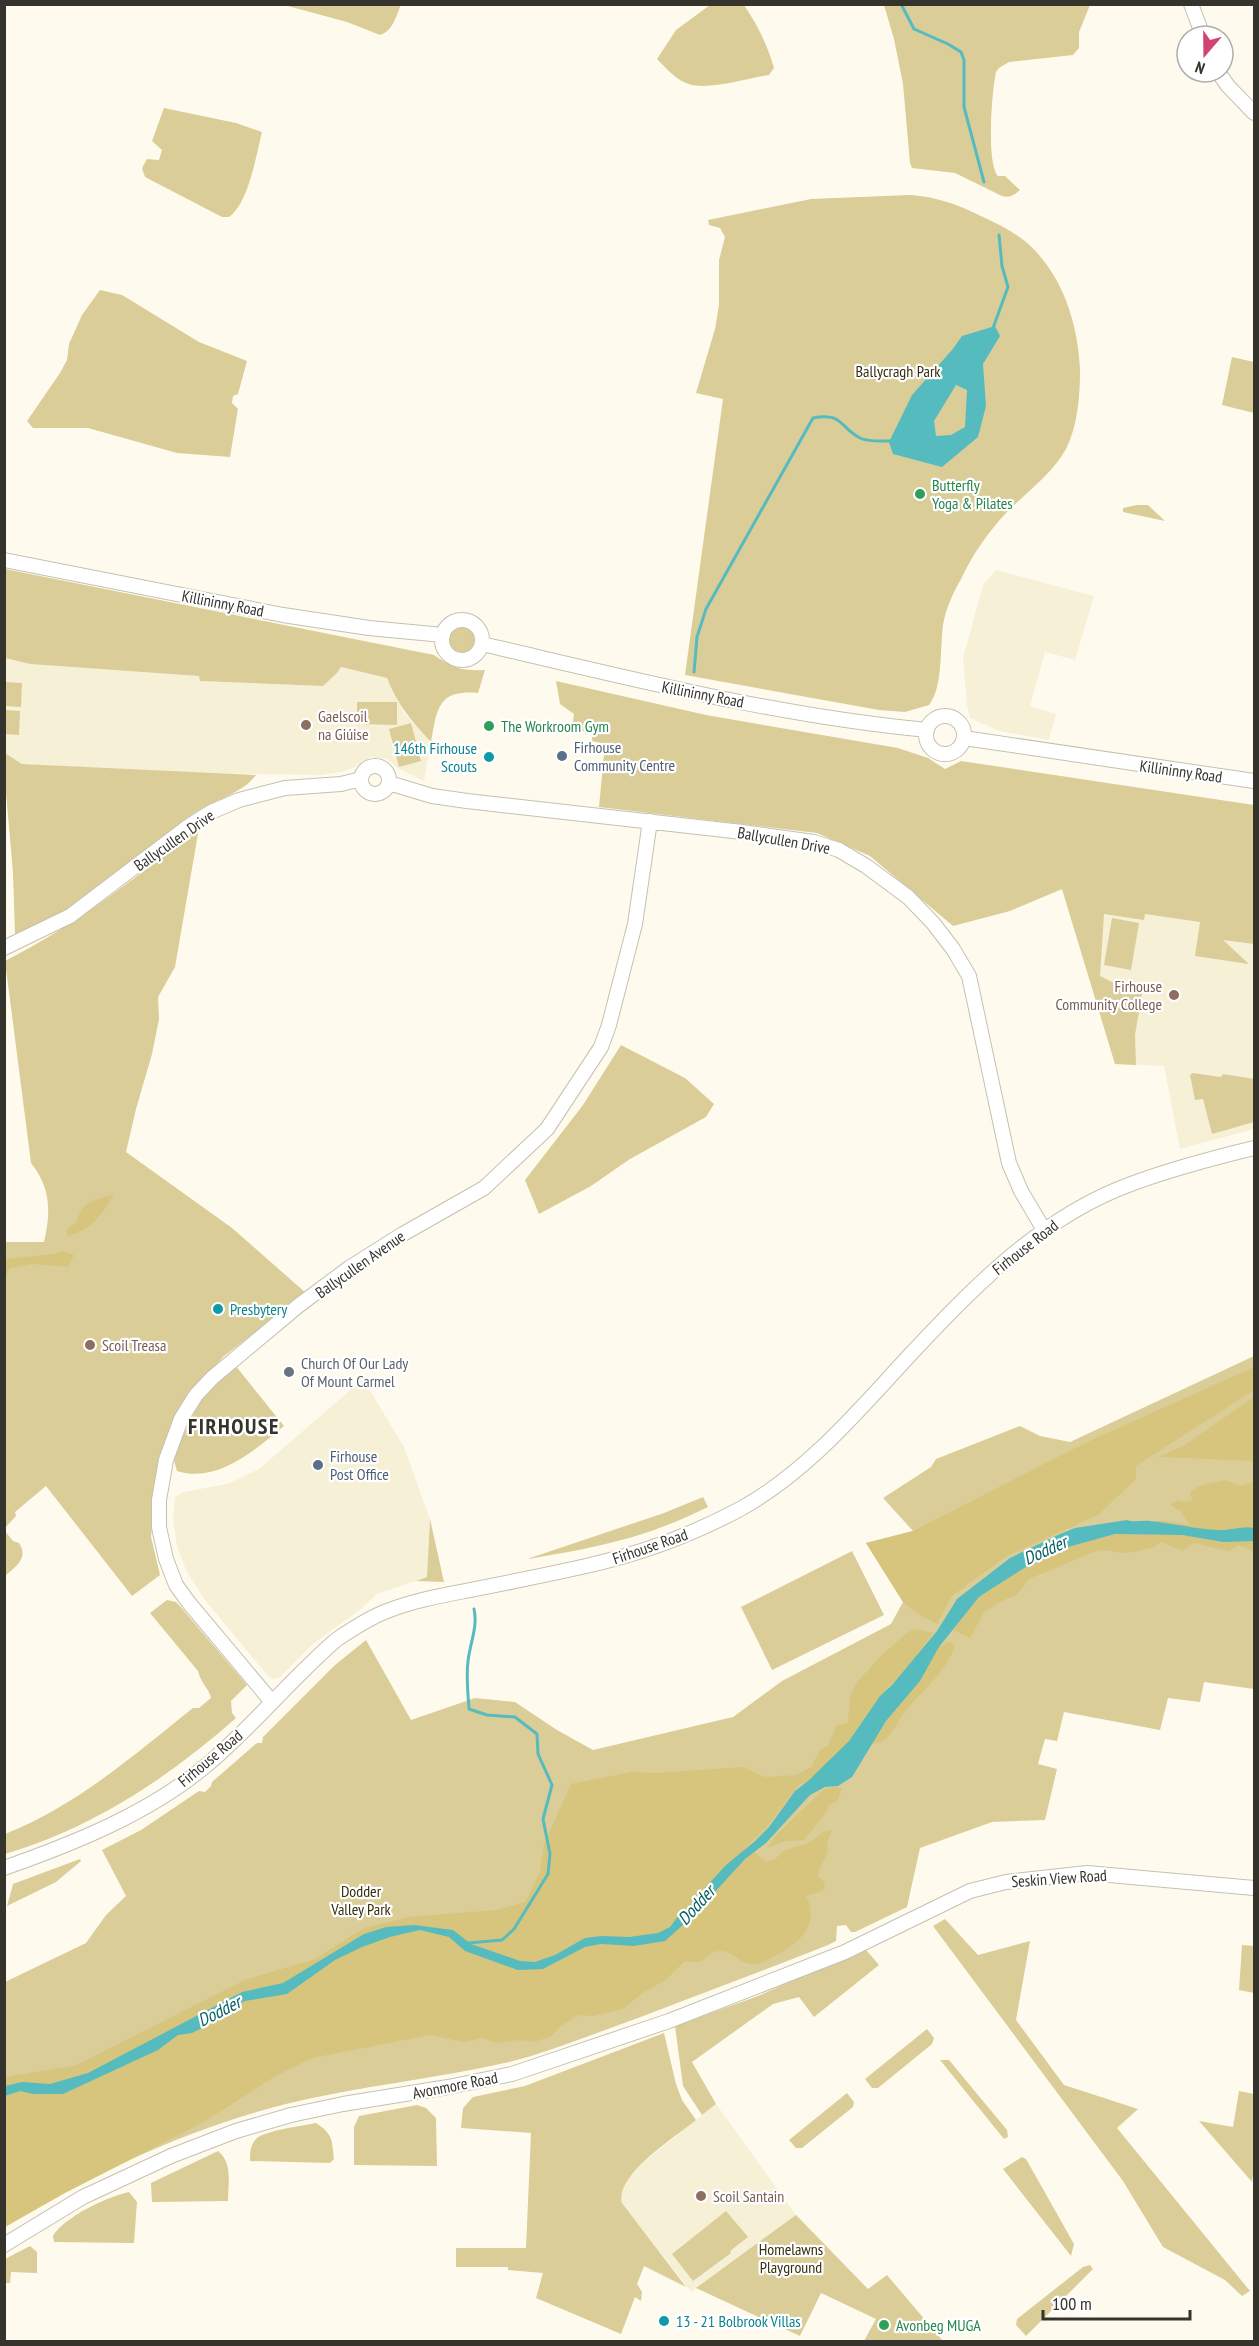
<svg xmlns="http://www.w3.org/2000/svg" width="1259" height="2346" viewBox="0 0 1259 2346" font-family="'PT Sans Narrow',sans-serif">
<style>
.built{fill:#f6f0d7}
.green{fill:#dacd98}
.forest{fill:#d7c57e}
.water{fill:#56bbbe;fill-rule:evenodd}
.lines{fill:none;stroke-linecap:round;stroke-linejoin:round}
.stream{stroke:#56bbbe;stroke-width:3}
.secondary-casing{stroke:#c5c1b1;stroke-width:16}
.secondary{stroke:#fff;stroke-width:14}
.leisure-dot{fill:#2e9e5b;stroke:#fff;stroke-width:2}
.education-dot{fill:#8d6e63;stroke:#fff;stroke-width:2}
.service-dot{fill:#5c6f8a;stroke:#fff;stroke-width:2}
.culture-dot{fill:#0f9aa8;stroke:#fff;stroke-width:2}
.worship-dot{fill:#6b7280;stroke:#fff;stroke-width:2}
.labels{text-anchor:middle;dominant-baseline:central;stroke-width:4.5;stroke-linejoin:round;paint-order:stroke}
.park-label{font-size:16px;fill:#362e0e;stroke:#fff}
.leisure-label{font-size:16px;fill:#27864d;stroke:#fff;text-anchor:start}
.street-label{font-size:16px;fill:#34332c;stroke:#fff}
.education-label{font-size:16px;fill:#785e54;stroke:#fff;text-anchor:start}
.service-label{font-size:16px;fill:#4e5e75;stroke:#fff;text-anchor:start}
.culture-label{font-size:16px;fill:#0d838f;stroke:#fff;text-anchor:start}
.worship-label{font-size:16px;fill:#5b616d;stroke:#fff;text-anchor:start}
.water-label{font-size:18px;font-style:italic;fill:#066063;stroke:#fff}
.district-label{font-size:22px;font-weight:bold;letter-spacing:1.5px;fill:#34332c;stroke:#fff}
</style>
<rect width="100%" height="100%" fill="#fefbee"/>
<path class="built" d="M 996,570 L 1094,596 L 1075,660 L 1045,652 L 1030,706 L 1056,714 L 1049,740 L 999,731 L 970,718 L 967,705 L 963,658 L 983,585 Z
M 5,658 L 30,664 L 200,676 L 200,681 L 323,686 L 337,673 L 340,667 L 387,678 L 393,693 L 405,714 L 431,742 L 424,781 L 399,769 L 387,759 L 370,757 L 355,767 L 341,772 L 321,775 L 193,773 L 22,764 L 5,753 Z
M 1254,805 L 1254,1129 L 1180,1149 L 1164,1066 L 1115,1064 L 1062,889 L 953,926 Z
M 363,1379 L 404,1447 L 430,1519 L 427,1577 L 377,1594 L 362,1608 L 313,1644 L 279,1678 L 272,1679 L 267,1675 L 204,1599 L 186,1570 L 177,1546 L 173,1519 L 175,1497 L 183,1492 L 227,1484 L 259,1469 Z
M 716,2104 L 796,2215 L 691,2292 L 622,2203 L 621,2193 L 624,2183 L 640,2165 Z"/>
<path class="green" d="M 284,5 L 401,5 C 396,16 393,31 380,35 L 347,22 Z
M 710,5 L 744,5 C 758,26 767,44 774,68 L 769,75 C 749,78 704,92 686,83 C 674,78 666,68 657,59 L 676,30 Z
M 884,5 L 1090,5 L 1079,32 L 1079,48 L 1073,55 L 1009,62 L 999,68 L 996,72 C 992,90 986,163 998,176 L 1005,176 L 1020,190 C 1014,195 1010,198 1002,196 L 955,173 L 912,168 L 910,163 L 903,84 L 894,39 Z
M 164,108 L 236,123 L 262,132 C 256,156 249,202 229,217 L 222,217 L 145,177 L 142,168 L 147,159 L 159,160 L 162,150 L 152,141 Z
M 910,195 C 938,197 959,205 983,217 C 998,224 1014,232 1026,242 C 1062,273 1078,323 1080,369 C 1080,395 1078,425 1066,449 C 1053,473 1027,492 1007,512 C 988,532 973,554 961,579 C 953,593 946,608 943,625 C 940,647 943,688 929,705 L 905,712 L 879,710 L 685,675 L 723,399 L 696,393 L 715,329 L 719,305 L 719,260 L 725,237 L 720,228 L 709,225 L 708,220 L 811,199 Z
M 100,290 L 122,295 L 199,342 L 247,361 L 238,394 L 233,396 L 232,403 L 238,409 L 230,457 L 177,453 L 88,428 L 33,428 L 27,421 L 60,373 L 67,360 L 69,344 L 82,315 Z
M 1232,357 L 1254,362 L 1254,413 L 1222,405 Z
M 1137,505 L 1148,505 L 1165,521 L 1123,512 L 1123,508 Z
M 5,569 L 434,655 C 453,668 461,671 485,670 L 478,693 C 437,689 437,710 431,742 C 412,722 397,704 387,678 L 341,667 L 337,673 L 323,686 L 200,681 L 199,676 L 30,664 L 5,658 Z
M448 640a14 14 0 1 1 28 0a14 14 0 1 1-28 0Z
M 556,681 L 706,715 L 898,748 L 928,758 L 945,769 L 961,761 L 1254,805 L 1254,944 L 1223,940 L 1249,964 L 1195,956 L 1200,922 L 1145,914 L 1144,920 L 1104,914 L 1100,976 L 1116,984 L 1143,988 L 1135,1035 L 1136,1065 L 1115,1064 L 1062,889 L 1010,911 L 953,926 L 870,856 L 817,833 L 599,807 L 605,744 L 592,741 L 592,733 L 572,729 L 574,714 L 560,704 Z
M 5,682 L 22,683 L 21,707 L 5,706 Z
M 357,702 L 397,702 L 397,725 L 357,724 Z
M 5,710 L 20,711 L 19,735 L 5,734 Z
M 411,723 L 421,761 L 399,767 L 389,729 Z
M 5,753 L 22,764 L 256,775 C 241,795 210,801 190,816 C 164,835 141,858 115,877 C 85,900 51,921 15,934 L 13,873 L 5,781 Z
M 199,828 L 175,967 L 158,997 L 159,1019 L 152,1054 L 136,1109 L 126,1152 L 232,1228 L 306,1293 L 224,1356 L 188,1394 L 167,1440 L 156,1484 L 151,1537 L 160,1575 L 132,1596 L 46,1486 L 15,1512 L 16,1516 L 5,1528 L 5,1242 L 44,1242 C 51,1212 51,1188 31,1163 L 5,961 C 76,925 137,877 199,828 Z
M 1112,918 L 1139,923 L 1131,970 L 1104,965 Z
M 621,1045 L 685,1078 L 714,1104 L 706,1117 L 630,1159 L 591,1186 L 539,1214 L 525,1180 L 583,1105 Z
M 1193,1073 L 1221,1077 L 1223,1074 L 1254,1079 L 1254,1122 L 1212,1134 L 1203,1099 L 1195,1100 L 1190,1075 Z
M 1254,1356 L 1254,1689 L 1204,1682 L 1200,1702 L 1168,1698 L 1160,1730 L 1064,1712 L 1057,1741 L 1045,1739 L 1038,1764 L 1057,1769 L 1045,1820 L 992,1822 L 920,1848 L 907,1907 L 855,1932 L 851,1932 L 846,1925 L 837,1926 L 836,1941 L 828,1945 C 765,1970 701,1994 638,2018 C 595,2033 553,2051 509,2062 C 435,2079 359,2086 286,2104 C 186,2129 92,2174 5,2227 L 5,1982 L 86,1943 L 106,1915 L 126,1896 L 102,1850 L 141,1830 L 199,1791 L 205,1792 L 211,1786 L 212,1782 L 257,1743 L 262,1743 L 263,1737 L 335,1665 L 366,1640 L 411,1720 L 475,1698 L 515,1702 L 557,1730 L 593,1750 L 733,1717 L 782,1681 L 891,1624 L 903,1602 L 866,1543 L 913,1531 L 883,1498 L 931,1467 L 936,1459 L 1020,1426 L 1040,1436 L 1070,1442 Z
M 235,1365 L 284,1426 C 255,1450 217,1484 177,1471 L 173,1457 L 200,1400 Z
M 703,1497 L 708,1507 C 646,1538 595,1548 527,1559 L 664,1513 Z
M 430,1519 L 444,1582 L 416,1581 L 427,1577 Z
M 4,1530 L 13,1541 L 19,1543 C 29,1558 16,1566 5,1576 Z
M 852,1551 L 884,1615 L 772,1670 L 741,1607 Z
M 167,1600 L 176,1602 L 179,1605 L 247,1685 L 231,1701 L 232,1713 L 236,1718 C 168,1778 93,1828 5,1854 L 5,1834 C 76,1806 134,1755 193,1708 L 199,1708 L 211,1698 C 209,1688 201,1684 198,1671 L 150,1613 Z
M 80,1859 L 81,1861 L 56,1882 L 7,1906 L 13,1884 Z
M 945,1919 L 978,1955 L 1030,1941 L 1016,2020 L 1064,2085 L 1138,2109 L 1117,2128 L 1250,2291 L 1242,2296 L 1225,2280 L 1163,2247 L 1123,2181 L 933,1926 Z
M 1242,1945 L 1254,1946 L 1254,1993 L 1239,1990 Z
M 861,1951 L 867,1951 L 879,1965 L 814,2017 L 799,1997 L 773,2004 L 692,2062 L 716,2104 L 702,2115 L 683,2086 L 675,2026 L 758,1996 Z
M 927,2029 L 934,2038 L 932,2044 L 878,2088 L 872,2088 L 865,2079 Z
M 664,2033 L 676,2084 L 682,2100 L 696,2120 C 676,2137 615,2174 622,2203 L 686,2287 L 644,2266 L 637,2284 L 642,2292 L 641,2301 L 635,2297 L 621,2334 L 536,2298 L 543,2273 L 508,2270 L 508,2267 L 456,2267 L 456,2248 L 526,2248 L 531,2133 L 461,2128 L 463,2108 L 473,2097 L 525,2086 Z
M 940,2060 L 949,2060 L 1007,2130 L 1008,2137 L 1004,2139 Z
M 1239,2091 L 1254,2094 L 1254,2169 L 1252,2182 L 1199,2121 L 1233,2127 Z
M 847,2093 L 854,2102 L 853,2107 L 802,2148 L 796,2148 L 789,2140 Z
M 417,2105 L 426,2108 L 436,2118 L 437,2166 L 354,2165 L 354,2127 L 359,2116 Z
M 316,2123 C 333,2134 332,2140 334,2159 L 330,2163 L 250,2161 C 250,2154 250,2145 256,2139 C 265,2130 303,2126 316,2123 Z
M 218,2151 C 233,2163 228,2183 228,2201 L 152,2202 L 151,2183 Z
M 1022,2157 L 1026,2159 L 1074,2244 L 1071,2256 L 1003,2169 Z
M 129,2192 L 137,2202 L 134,2243 L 54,2242 L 53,2236 C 64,2217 107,2197 129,2192 Z
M 726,2211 L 748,2237 L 730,2251 L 731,2253 L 693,2281 L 672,2254 Z
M 796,2215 L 868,2289 L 887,2275 L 943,2341 L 864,2341 L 876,2319 L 821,2293 L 800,2336 L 696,2288 Z
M 30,2246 L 37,2252 L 37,2273 L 11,2272 L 10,2283 L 5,2283 L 5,2259 Z
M 1090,2265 L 1093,2269 L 1026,2336 L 1016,2325 L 1017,2319 L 1083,2267 Z"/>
<path class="forest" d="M 114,1194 C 101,1215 92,1231 67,1236 L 67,1229 L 76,1223 C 82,1201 95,1200 114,1194 Z
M 62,1251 L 74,1255 L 68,1267 L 32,1264 L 10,1268 L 5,1278 L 5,1259 L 54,1254 Z
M 1254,1367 L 1254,1390 L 1136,1466 L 1136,1479 L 1098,1515 L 1007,1556 L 952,1596 L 937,1624 L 916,1613 L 903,1602 L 866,1543 L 913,1531 L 1085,1443 Z
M 1254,1397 L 1254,1461 L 1159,1457 L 1183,1446 Z
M 1225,1480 L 1240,1486 L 1254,1482 L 1254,1528 C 1245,1525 1228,1531 1217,1530 C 1195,1529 1172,1526 1150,1521 L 1165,1521 L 1190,1525 L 1180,1511 L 1170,1505 L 1178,1500 L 1183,1502 L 1192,1500 L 1190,1492 L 1199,1486 Z
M 1115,1534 L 1182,1535 L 1223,1542 L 1239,1540 L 1254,1541 L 1254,1552 L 1239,1545 L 1228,1551 L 1194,1543 L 1182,1551 L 1161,1542 L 1152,1548 L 1127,1553 L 1099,1550 L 1029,1579 L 1017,1595 L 1004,1600 L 984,1612 L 970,1638 L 953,1630 L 979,1597 L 1026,1565 L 1050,1552 Z
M 915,1629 L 933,1633 L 908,1667 L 880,1696 L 849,1741 L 808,1781 L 799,1785 L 767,1827 L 745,1849 L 752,1850 L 766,1862 L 775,1859 L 783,1851 L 809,1843 L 823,1832 L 832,1830 L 827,1843 C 831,1856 818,1864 818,1876 L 824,1882 L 825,1887 L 822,1891 L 806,1896 C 821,1924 799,1944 775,1956 C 768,1960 761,1964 753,1964 C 739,1964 732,1950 720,1951 C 711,1951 707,1959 699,1962 C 696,1963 689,1961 685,1961 L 666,1980 L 644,1992 L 623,2009 L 594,2016 L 579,2015 L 561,2026 L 552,2036 L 534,2042 L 519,2040 L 496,2043 L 483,2038 L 464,2042 L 430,2035 L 312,2058 L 274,2077 L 204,2122 L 65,2193 L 5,2227 L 4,2079 L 9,2076 L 74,2066 L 245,1980 L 315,1959 L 364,1928 L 408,1917 L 496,1910 L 525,1902 L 540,1872 L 544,1844 L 571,1784 L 631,1772 L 656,1773 L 743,1767 L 765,1777 L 797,1775 L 811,1767 L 820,1750 L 828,1745 L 837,1725 L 848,1723 L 850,1697 L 857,1682 L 884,1653 L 908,1632 Z
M 949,1642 L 955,1645 C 947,1672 921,1691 904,1713 C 897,1723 894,1732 884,1740 C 880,1743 877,1743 871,1744 L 886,1721 L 920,1681 L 939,1647 Z
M 833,1787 L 842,1788 L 838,1800 L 828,1806 L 828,1810 L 804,1840 L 786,1841 L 767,1848 L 777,1834 L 823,1790 Z"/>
<path class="water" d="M 995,326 L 1000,336 L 983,364 L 986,406 L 978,437 L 942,467 L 893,454 L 889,442 L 912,395 L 952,350 L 962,336 ZM 956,385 L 967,390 L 965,427 L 951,435 L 936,436 L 934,421 Z
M 1127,1520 C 1135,1523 1142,1520 1150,1521 C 1172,1523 1194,1529 1217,1530 C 1228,1531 1245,1525 1254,1528 L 1254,1541 L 1223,1542 L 1182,1535 L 1115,1534 L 1050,1552 L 991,1589 L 979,1597 L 939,1647 L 920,1681 L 886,1721 L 852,1777 L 838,1786 L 825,1787 L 810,1795 L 766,1843 L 745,1859 L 693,1916 L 665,1941 L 634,1946 L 601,1944 L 585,1947 L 543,1969 L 518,1970 L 465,1951 L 449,1937 L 420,1930 L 390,1937 L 362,1947 L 335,1960 L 287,1994 L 245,2001 L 219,2012 L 202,2028 L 192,2033 L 178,2035 L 158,2050 L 63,2094 L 33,2094 L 20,2091 L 5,2096 L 5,2086 L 22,2082 L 50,2084 L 88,2073 L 242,1992 L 283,1983 L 364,1934 L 386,1927 L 414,1925 L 453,1930 L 471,1944 L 520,1961 L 535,1962 L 555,1955 L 585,1938 L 602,1936 L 629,1937 L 658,1933 L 670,1927 L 679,1915 L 699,1898 L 704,1889 L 726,1865 L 754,1842 L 769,1827 L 795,1791 L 808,1781 L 849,1741 L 880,1696 L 892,1685 L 937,1631 L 957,1599 L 1010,1558 L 1060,1534 L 1075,1528 Z"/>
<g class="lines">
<path class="stream" d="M 901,4 L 914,29 L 948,44 L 961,52 L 964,60 L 964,107 L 984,182
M 993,328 L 1008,287 L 1002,266 L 999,235
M 694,672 L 697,637 L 706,609 L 813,418 C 843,412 840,428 860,438 C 868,442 882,441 890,441
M 468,1943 L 502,1940 L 514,1929 L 548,1874 L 550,1854 L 543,1819 L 552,1785 L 538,1754 L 537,1734 L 515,1717 L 487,1715 L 469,1709 C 468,1693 466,1677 468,1661 C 470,1643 478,1627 474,1609"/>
<defs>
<path id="secondary" d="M 1191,4 L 1203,36
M 1218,72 L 1228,86 L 1254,113
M 4,560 L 283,615 L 369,628 L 443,635
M442 640a20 20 0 1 1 40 0a20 20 0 1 1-40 0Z
M 482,644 C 629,678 776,716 927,730
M926 735a19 19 0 1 1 38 0a19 19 0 1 1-38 0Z
M 964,738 L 1254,781
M361 780a14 14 0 1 1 28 0a14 14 0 1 1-28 0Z
M 389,783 L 432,796 L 467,801 L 742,832 L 814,842 L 839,850 L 866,866 L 908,897 L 933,923 L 953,949 L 969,976 L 1009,1163 L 1021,1191 L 1044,1230
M 4,948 L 70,916 L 186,828 L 211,812 L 239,800 L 285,788 L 341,784 L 361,779
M 272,1702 L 189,1603 L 176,1585 L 166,1559 L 159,1527 L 159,1500 L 166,1460 L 181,1419 L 196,1395 L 212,1378 L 298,1306 L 349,1268 L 403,1234 L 484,1188 L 547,1129 L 601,1047 L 609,1025 L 635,924 L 650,821
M 4,1868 C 75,1843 150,1813 208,1764 C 253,1726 291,1679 336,1640 C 352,1629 369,1618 387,1611 C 412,1601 439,1596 465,1591 C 506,1583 546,1575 586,1566 C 640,1554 694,1534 742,1508 C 808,1471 858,1411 908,1357 C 972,1289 1040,1217 1131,1184 C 1171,1169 1213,1158 1254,1148
M 4,2245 L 83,2197 L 171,2156 L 236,2131 L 291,2115 L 343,2104 L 448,2087 L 512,2074 L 669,2021 L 845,1952 L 970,1891 L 1006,1882 L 1087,1873 L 1254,1888"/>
</defs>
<use href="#secondary" class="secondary-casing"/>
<use href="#secondary" class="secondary"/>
</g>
<g class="leisure-dot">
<circle cx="920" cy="494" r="6"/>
<circle cx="489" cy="726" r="6"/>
<circle cx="884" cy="2325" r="6"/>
</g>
<g class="education-dot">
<circle cx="306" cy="725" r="6"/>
<circle cx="1174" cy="995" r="6"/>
<circle cx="90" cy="1345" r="6"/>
<circle cx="701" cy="2196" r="6"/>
</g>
<g class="service-dot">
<circle cx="562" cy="756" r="6"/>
<circle cx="318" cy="1465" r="6"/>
</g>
<g class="culture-dot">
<circle cx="489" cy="757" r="6"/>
<circle cx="218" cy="1309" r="6"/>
<circle cx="664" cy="2321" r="6"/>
</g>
<circle class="worship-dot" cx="289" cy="1372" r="6"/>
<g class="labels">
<g class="park-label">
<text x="898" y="371">Ballycragh Park</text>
<text x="361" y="1891">Dodder<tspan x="361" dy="18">Valley Park</tspan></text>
<text x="791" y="2249">Homelawns<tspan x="791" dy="18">Playground</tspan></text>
</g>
<g class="leisure-label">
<text x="932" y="485">Butterfly<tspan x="932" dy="18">Yoga &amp; Pilates</tspan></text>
<text x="501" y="726">The Workroom Gym</text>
<text x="896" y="2325">Avonbeg MUGA</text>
</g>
<g class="street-label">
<text transform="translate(223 603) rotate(11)">Killininny Road</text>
<text transform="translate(703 694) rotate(11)">Killininny Road</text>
<text transform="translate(1181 771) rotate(8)">Killininny Road</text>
<text transform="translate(174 840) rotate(-35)">Ballycullen Drive</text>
<text transform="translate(784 840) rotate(10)">Ballycullen Drive</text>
<text transform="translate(1025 1247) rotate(-38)">Firhouse Road</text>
<text transform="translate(360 1264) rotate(-35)">Ballycullen Avenue</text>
<text transform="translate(650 1546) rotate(-19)">Firhouse Road</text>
<text transform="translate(210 1758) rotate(-40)">Firhouse Road</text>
<text transform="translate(1059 1878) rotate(-4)">Seskin View Road</text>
<text transform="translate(455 2085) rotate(-11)">Avonmore Road</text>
</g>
<g class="education-label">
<text x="318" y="716">Gaelscoil<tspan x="318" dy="18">na Giúise</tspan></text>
<text x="1162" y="986" text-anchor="end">Firhouse<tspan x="1162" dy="18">Community College</tspan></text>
<text x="102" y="1345">Scoil Treasa</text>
<text x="713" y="2196">Scoil Santain</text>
</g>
<g class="service-label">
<text x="574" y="747">Firhouse<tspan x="574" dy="18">Community Centre</tspan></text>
<text x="330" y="1456">Firhouse<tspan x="330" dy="18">Post Office</tspan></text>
</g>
<g class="culture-label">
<text x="477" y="748" text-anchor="end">146th Firhouse<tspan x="477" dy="18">Scouts</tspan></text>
<text x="230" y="1309">Presbytery</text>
<text x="676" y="2321">13 - 21 Bolbrook Villas</text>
</g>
<g class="worship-label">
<text x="301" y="1363">Church Of Our Lady<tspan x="301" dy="18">Of Mount Carmel</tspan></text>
</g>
<g class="water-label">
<text transform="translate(1045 1550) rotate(-24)">Dodder</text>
<text transform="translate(696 1905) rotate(-48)">Dodder</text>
<text transform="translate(219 2011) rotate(-27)">Dodder</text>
</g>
<g class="district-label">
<text x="234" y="1426">FIRHOUSE</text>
</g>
</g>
<rect width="1259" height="2346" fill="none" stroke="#34332c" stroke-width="12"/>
<g transform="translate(1205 54) rotate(200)"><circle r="28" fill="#ffffff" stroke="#aeadab" stroke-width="1.5"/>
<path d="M0-4.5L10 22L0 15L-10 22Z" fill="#d04375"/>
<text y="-9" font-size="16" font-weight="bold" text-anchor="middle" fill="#34332c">N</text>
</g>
<path d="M1043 2310v9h147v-9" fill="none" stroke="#34332c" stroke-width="3"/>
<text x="1052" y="2310" font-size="18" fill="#34332c" stroke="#ffffff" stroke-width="4.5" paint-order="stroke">100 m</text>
</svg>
